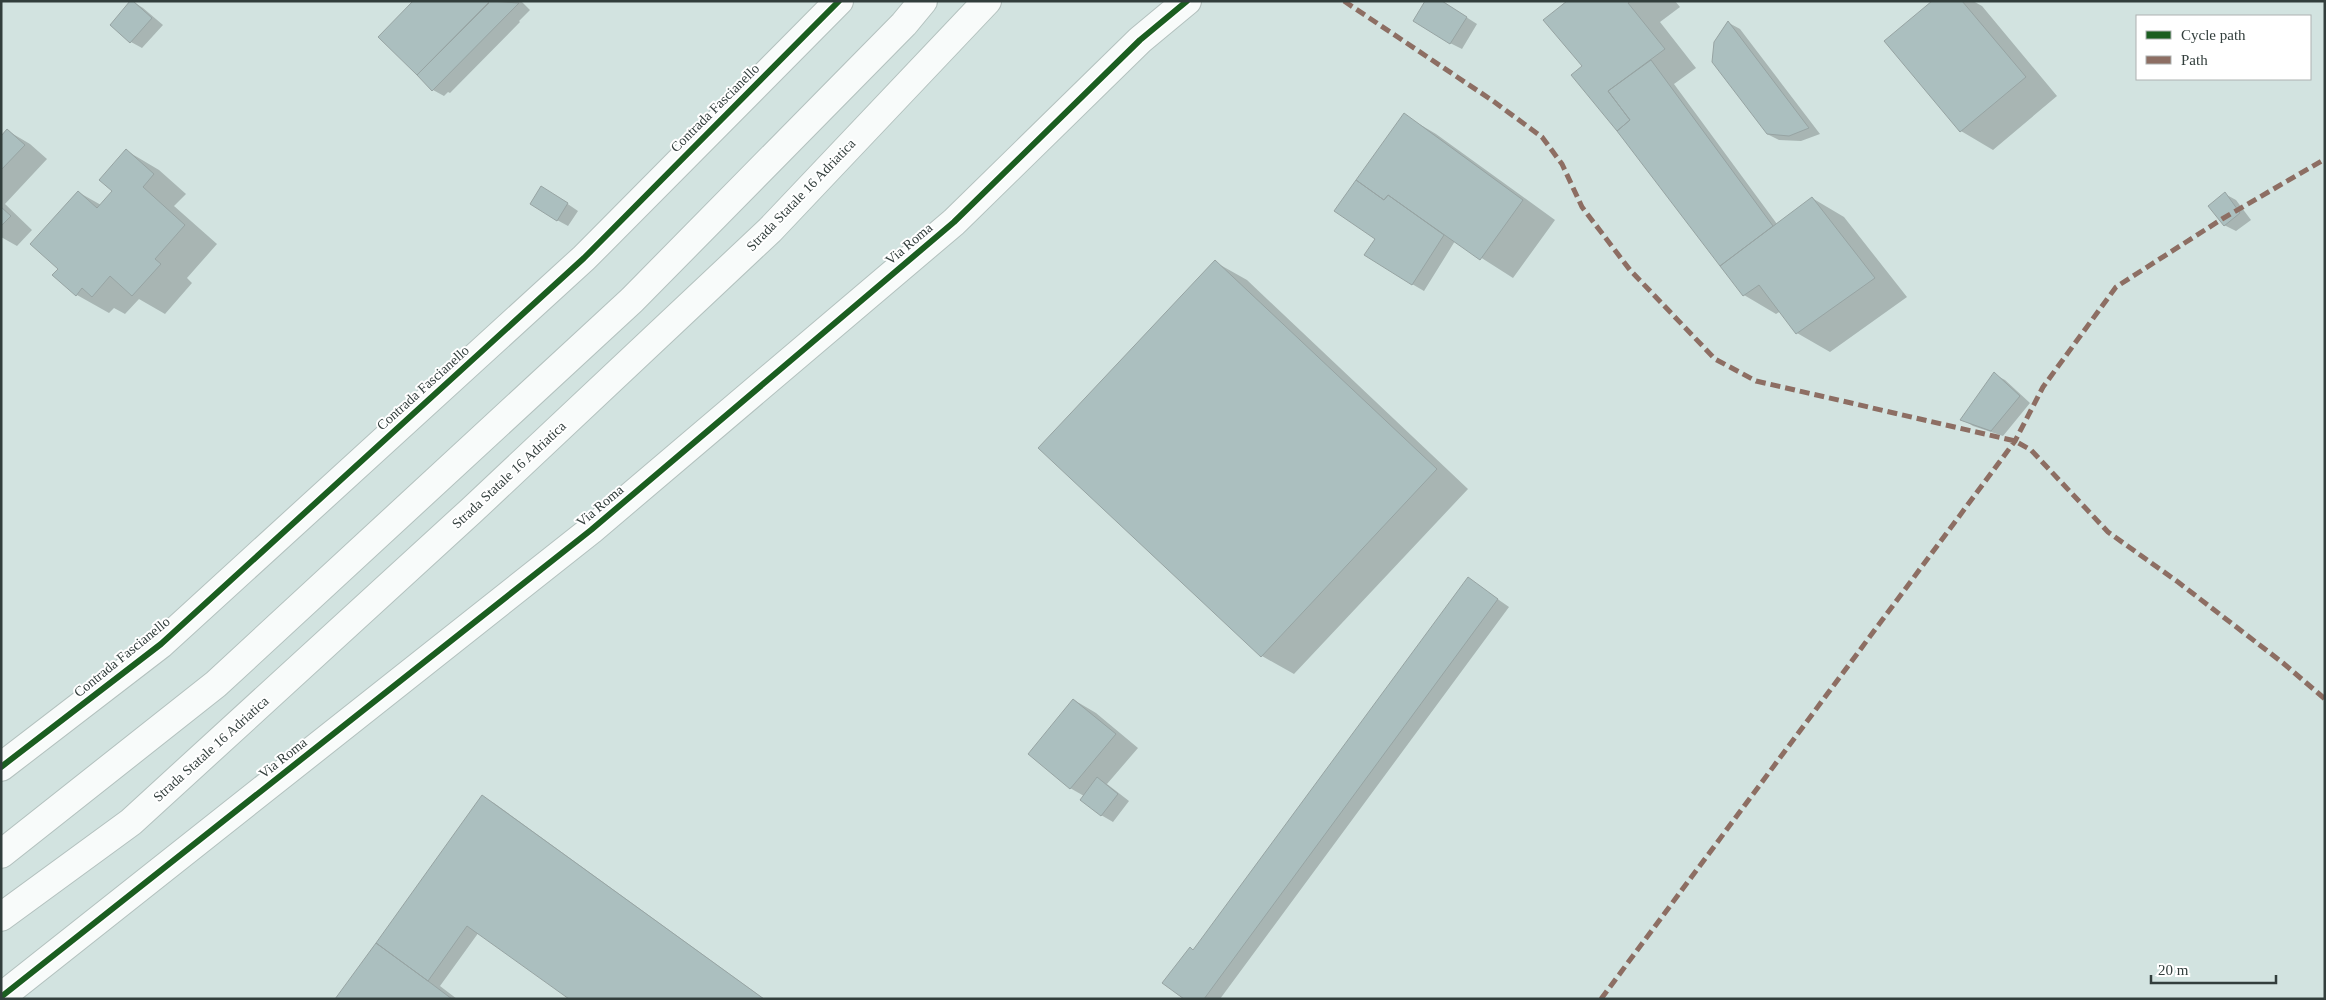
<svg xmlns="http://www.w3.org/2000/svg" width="2326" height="1000" viewBox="0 0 2326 1000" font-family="Georgia,serif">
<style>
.shadow{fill:#0003}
.building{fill:#abbfbf;stroke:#97a4a3}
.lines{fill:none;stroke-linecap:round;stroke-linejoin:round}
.minor-casing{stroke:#b3c1be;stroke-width:30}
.highway-casing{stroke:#b3c1be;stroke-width:30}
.minor{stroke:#f8fbfa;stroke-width:28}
.highway{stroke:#f8fbfa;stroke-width:28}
.quiet{stroke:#8d6e63;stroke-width:5;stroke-dasharray:10 5;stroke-linecap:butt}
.cycleway-casing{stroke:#fff;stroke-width:9}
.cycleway{stroke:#1b5e20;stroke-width:6}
.labels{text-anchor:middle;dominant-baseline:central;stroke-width:4;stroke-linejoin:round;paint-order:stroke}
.street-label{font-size:14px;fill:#323e3c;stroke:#fff}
</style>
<rect width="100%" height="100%" fill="#d2e3e0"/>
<path class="shadow" d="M 132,1 L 143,8 L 163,25 L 142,48 L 131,42 Z
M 415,1 L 521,1 L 530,10 L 519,21 L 520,22 L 450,93 L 448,92 L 444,96 L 433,90 Z
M 1441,1 L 1477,24 L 1462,49 L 1450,43 Z
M 1569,1 L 1675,1 L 1680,7 L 1660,22 L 1696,68 L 1674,84 L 1777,224 L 1812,198 L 1844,217 L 1907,297 L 1830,352 L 1797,333 L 1781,311 L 1776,314 L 1744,295 L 1618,131 L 1583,66 Z
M 1933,1 L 1973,1 L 1982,6 L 2057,96 L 1993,150 L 1961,131 Z
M 1729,23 L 1740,29 L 1820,134 L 1801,141 L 1779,140 L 1767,134 Z
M 1404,115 L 1436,134 L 1555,220 L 1513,278 L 1455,241 L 1424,291 L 1412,284 L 1377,239 Z
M 8,131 L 30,144 L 47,159 L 5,204 L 32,230 L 17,246 L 1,237 L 1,137 Z
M 127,151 L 159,170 L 186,194 L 174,206 L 217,244 L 187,278 L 192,283 L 165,314 L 139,299 L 125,314 L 114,308 L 109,313 L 77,295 L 60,269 L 78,192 L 101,205 L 114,191 Z
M 553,194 L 578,211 L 568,226 L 557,220 Z
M 2225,194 L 2236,200 L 2251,220 L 2236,231 L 2224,225 Z
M 1215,262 L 1247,280 L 1468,489 L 1294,674 L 1262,656 Z
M 1994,374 L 2005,380 L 2030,403 L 2003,436 L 1973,426 L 1962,419 Z
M 1469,579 L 1509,607 L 1220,999 L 1186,999 L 1194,951 Z
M 1074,700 L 1096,713 L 1138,748 L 1107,784 L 1129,801 L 1113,822 L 1101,815 L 1084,796 L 1070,788 Z
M 482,797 L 494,803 L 764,999 L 571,999 L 479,932 L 440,986 L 457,999 L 337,999 Z"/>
<path class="building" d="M 130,1 L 133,1 L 152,18 L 130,43 L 110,25 Z
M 413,1 L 487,1 L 489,3 L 417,75 L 378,37 Z
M 490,1 L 519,3 L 432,91 L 417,75 Z
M 1425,1 L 1442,1 L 1467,17 L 1450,44 L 1413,21 Z
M 1567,1 L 1631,1 L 1628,3 L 1665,49 L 1608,91 L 1630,120 L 1617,131 L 1571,75 L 1582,66 L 1543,20 Z
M 1932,1 L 1962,1 L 2026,77 L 1960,132 L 1884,41 Z
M 1728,21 L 1809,128 L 1789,136 L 1767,134 L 1712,62 L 1714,42 Z
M 1651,60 L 1773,226 L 1720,266 L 1617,131 L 1630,120 L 1608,91 Z
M 1404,113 L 1523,200 L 1480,260 L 1388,195 L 1384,200 L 1356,180 Z
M 7,129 L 25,145 L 1,170 L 1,136 Z
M 126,149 L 154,174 L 143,187 L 185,225 L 155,259 L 161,264 L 132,296 L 110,276 L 92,297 L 82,288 L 76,296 L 52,275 L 58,269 L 30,244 L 78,191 L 97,208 L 112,191 L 99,180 Z
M 1356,180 L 1384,200 L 1388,195 L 1444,235 L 1412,285 L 1364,255 L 1375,239 L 1334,211 Z
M 541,186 L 568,203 L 557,221 L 530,204 Z
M 2225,192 L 2240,213 L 2224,226 L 2208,206 Z
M 1812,197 L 1875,278 L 1796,334 L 1759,285 L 1743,296 L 1720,266 Z
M 1,207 L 11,216 L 1,226 Z
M 1215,260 L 1437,469 L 1261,657 L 1038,448 Z
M 1994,372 L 2020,396 L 1991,431 L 1960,420 Z
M 1468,577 L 1498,599 L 1204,999 L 1184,999 L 1162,983 L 1190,947 L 1193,950 Z
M 1073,699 L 1116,734 L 1070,789 L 1028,754 Z
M 1097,777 L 1118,794 L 1101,816 L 1080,800 Z
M 482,795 L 764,999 L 569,999 L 467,926 L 428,981 L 376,943 Z
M 376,943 L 428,981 L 452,999 L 335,999 Z"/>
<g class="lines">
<defs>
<path id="minor" d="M 1,767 L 161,644 L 584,258 L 839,1
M 1,997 L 591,530 L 954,222 L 1140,40 L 1187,1"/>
<path id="highway" d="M 1,854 L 216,684 L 632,300 L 904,24 L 923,1
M 1,917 L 131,822 L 471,511 L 770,230 L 987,1"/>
</defs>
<use href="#minor" class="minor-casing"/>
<use href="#highway" class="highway-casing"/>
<use href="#minor" class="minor"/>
<use href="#highway" class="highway"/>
<path class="quiet" d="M 1344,1 L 1493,101 L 1542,137 L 1562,164 L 1582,207 L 1630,270 L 1715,359 L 1756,381 L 2015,441 L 2031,450 L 2108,532 L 2178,582 L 2283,663 L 2325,699
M 1601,999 L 2015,441 L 2043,387 L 2116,287 L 2222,219 L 2325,159"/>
<defs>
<path id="cycleway" d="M 1,767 L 161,644 L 584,258 L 839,1
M 1,997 L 591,530 L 954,222 L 1140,40 L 1187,1"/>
</defs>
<use href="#cycleway" class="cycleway-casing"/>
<use href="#cycleway" class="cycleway"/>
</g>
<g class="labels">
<g class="street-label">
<text transform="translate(715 108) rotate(-45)">Contrada Fascianello</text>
<text transform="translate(801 195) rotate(-46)">Strada Statale 16 Adriatica</text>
<text transform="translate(909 244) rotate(-40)">Via Roma</text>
<text transform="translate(423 388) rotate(-42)">Contrada Fascianello</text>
<text transform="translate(509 475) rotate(-43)">Strada Statale 16 Adriatica</text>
<text transform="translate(600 506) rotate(-40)">Via Roma</text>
<text transform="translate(122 657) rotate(-39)">Contrada Fascianello</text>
<text transform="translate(211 749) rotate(-42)">Strada Statale 16 Adriatica</text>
<text transform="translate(283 758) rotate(-38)">Via Roma</text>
</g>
</g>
<rect width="2326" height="1000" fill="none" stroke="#323e3c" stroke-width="5"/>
<rect x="2136" y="15" width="175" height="65" fill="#ffffff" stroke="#adb2b1"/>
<rect x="2146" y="31" width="25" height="8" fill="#1b5e20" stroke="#adb2b1"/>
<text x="2181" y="40" font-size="15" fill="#323e3c">Cycle path</text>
<rect x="2146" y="56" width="25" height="8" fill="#8d6e63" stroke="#adb2b1"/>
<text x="2181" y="65" font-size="15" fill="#323e3c">Path</text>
<path d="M2151 975v8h125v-8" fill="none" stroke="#323e3c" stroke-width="2.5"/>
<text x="2158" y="975" font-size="15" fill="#323e3c" stroke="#ffffff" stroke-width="4" paint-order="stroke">20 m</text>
</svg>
